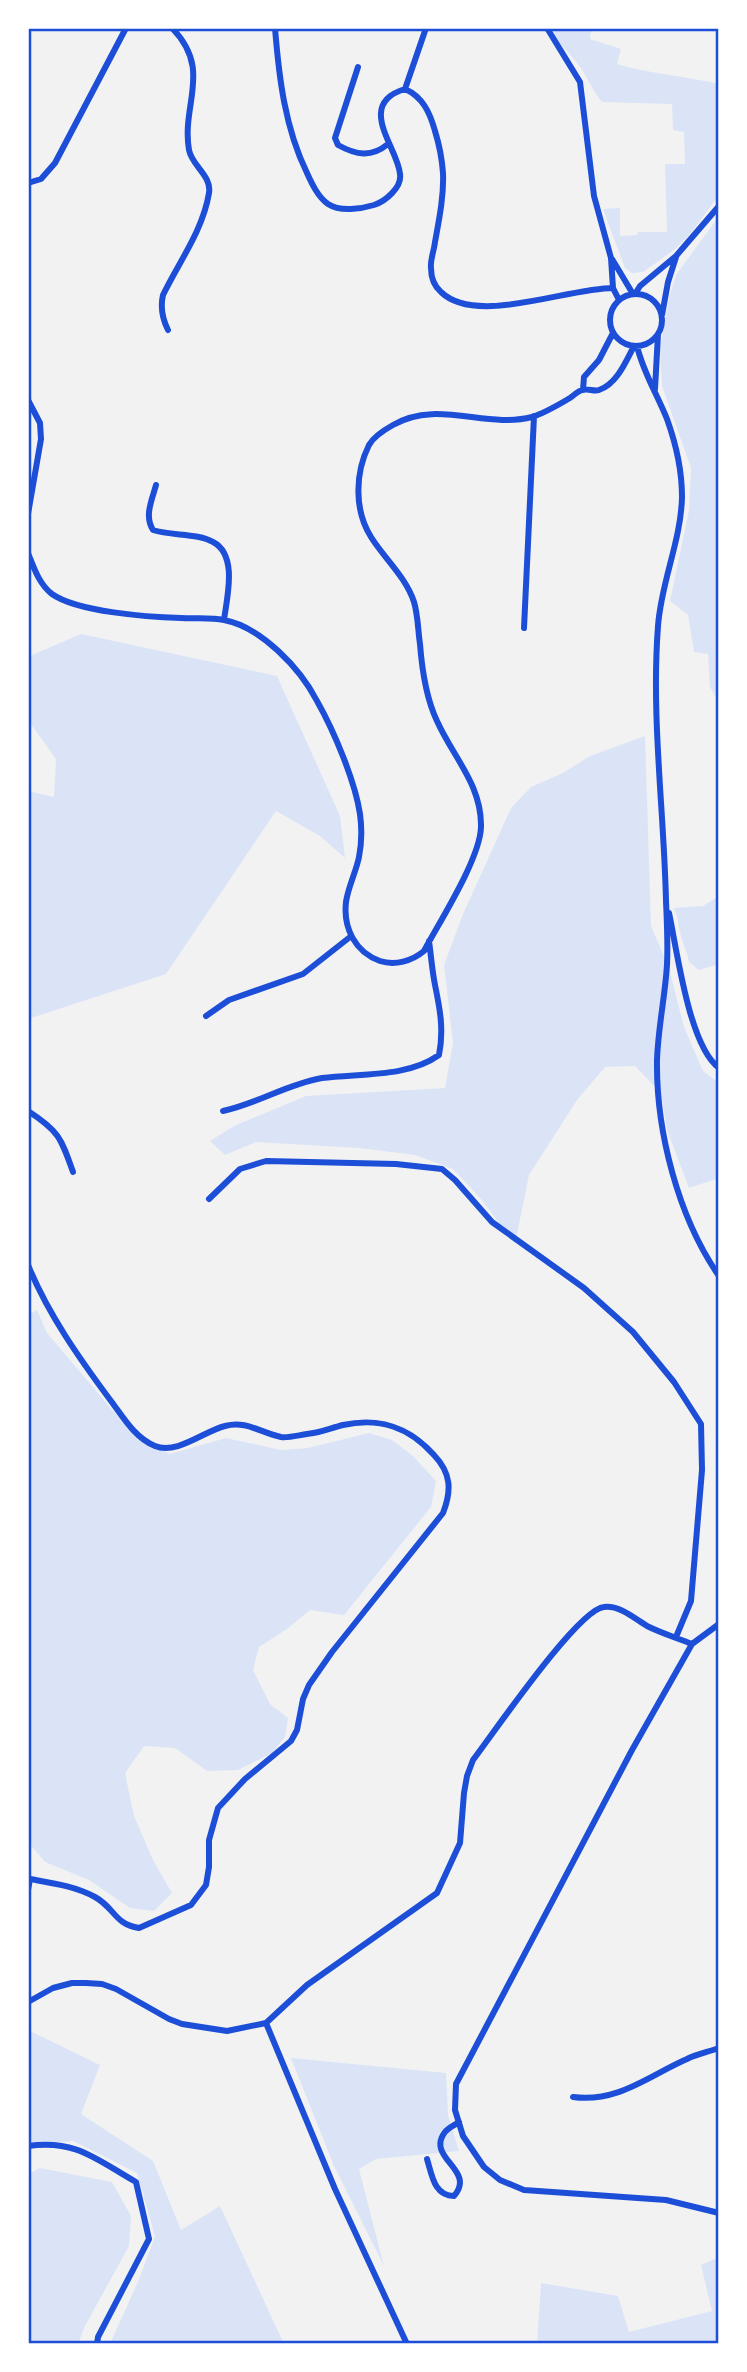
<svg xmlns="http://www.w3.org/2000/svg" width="747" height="2372" viewBox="0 0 747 2372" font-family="'Public Sans',sans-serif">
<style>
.green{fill:#dbe4f7}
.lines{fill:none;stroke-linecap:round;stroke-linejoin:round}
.minor{stroke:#1d4ed8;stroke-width:6}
.neatline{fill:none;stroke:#1d4ed8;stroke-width:2.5}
</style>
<rect width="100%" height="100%" fill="#f2f2f2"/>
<path class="green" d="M 553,28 L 579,28 L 591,31 L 590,39 L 621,49 L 617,64 C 650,74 685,76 719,84 L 719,195 L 690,234 L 674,250 L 643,272 L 632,273 L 625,268 L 603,209 L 620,208 L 620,236 L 637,235 L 638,232 L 667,232 L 665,164 L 685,164 L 684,132 L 673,130 L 672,104 L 602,102 C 592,90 587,76 578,64 C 569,52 556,43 553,28 Z
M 719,216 L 719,698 L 715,696 L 710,687 L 708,654 L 694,652 L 688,615 L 670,601 L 689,510 L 691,468 L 662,386 L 660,348 L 669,298 L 676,275 Z
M 81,634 L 277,676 L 340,816 L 345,858 L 320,836 L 276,811 L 166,974 L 28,1019 L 28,791 L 54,797 L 56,759 L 28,720 L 28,665 L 32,655 Z
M 645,736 L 651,926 L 669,968 L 684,1027 L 703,1071 L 719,1083 L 719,1178 L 689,1188 L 667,1130 L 661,1093 L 635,1066 L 605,1067 L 577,1100 L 529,1175 L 515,1244 L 481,1199 L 453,1169 L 415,1155 L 359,1148 L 256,1142 L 225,1155 L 210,1141 L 234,1126 L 306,1096 L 445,1088 L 453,1043 L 444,965 L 463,914 L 511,808 L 531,787 L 563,773 L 590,756 Z
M 719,896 L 719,964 L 699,970 L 689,962 C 687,951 682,942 680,932 C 677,923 679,916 673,908 L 703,906 Z
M 37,1310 L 47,1333 L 137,1439 L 170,1454 L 226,1438 L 281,1450 L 308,1448 L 369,1433 L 392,1440 L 413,1456 L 436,1481 L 431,1507 L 344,1615 L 310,1610 L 287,1629 L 259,1647 L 253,1670 L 270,1704 L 288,1718 L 285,1737 L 272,1753 L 238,1770 L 207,1771 L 175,1748 L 144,1746 L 125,1773 L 134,1816 L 153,1860 L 172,1893 L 154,1911 L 130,1908 L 89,1880 L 45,1862 L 28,1842 L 28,1315 Z
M 28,2030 L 100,2065 L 81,2114 L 153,2161 L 181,2230 L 220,2206 L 284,2344 L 110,2344 L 140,2277 L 155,2236 L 137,2173 L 73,2141 L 28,2146 Z
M 291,2058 L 446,2073 L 448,2115 L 459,2151 L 376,2159 L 359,2169 L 384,2266 L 334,2166 Z
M 40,2168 L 112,2182 L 131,2216 L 129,2246 L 85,2326 L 78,2344 L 28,2344 L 28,2174 Z
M 719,2257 L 719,2344 L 537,2344 L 541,2283 L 618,2296 L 629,2332 L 712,2311 L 701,2265 Z"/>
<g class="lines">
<path class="minor" d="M 275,28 C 279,78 285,128 307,173 C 312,184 318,197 328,204 C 340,212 361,209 374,205 C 386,201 402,187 400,174 C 398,148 355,104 405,89 C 423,97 430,113 435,131 C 439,144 442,159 443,173 C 444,196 439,220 435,242 C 434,251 430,260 431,268 C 431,278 434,286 441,292 C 476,326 567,288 613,288
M 547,28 L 580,82 L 594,196 L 611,258 L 613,288 L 619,300
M 358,67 L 335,138 L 338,145 C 356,155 371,158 388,144
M 405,89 L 426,28
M 28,183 L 41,179 L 55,163 L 126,28
M 612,259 L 633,294
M 635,294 L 640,286 L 676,256 L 719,206
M610 320a26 26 0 1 1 52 0a26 26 0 1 1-52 0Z
M 662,315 L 668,282 L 676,257
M 168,330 C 162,318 160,308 163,295 C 179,262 203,230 209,193 C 212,176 192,166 189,150 C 181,104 213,70 172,28
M 637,346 C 643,372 657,394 667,419 C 676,444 682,470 682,497 C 681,541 661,582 658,626 C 651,718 664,810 666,901 C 667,922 668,944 667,965 C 665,997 658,1028 657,1060 C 656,1131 678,1217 719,1276
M 655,389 L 658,334
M 583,390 L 584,377 L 599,360 L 613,333
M 28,400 L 40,423 L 41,439 L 28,514
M 156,485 C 152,500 144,516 153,530 C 171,536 198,533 213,542 C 238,555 227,597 224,620
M 28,553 C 34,568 39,584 52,594 C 77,612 149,617 181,618 C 195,619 210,617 224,620 C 261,627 300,668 317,701 C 334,731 355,781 360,814 C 362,829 362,842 359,857 C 356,872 348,887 346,902 C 343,928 355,952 380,961 C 395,966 412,961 424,951 C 440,921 480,859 481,827 C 482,785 453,757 437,721 C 426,698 422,670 420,644 C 418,631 418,615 414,602 C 406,577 384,558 371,537 C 354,510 355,473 369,445 C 374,436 384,430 393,425 C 437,399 486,429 532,417 C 545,413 558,405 570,398 C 573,396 579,390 583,390 C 588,388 594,392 599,390 C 617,384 626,361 634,346
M 524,628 L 534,416
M 669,913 C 677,950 689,1046 719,1068
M 206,1016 L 229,1000 L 303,974 L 350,937
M 28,1111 C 59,1131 61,1138 73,1172
M 223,1111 C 257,1104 287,1084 322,1078 C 359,1073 407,1078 439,1055 C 444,1030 440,1009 435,985 C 432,970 431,955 429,941
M 209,1199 L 240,1169 L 266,1161 L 396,1164 L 442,1169 L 455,1180 L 492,1222 L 584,1288 L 633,1332 L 674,1382 L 701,1424 L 702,1470 L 691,1601 L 676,1637
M 28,1265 C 48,1314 79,1358 111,1401 C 123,1417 135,1438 155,1446 C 177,1455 204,1431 225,1426 C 246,1420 261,1433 281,1437 C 289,1438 299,1435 307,1434 C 320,1433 331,1428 343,1425 C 380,1417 409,1427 434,1455 C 451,1473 452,1490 443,1513 L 332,1652 L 309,1685 L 303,1699 L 297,1730 L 291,1741 L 245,1779 L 218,1808 L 209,1840 L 209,1867 L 206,1885 L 191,1905 L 139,1928 C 114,1924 115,1908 95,1897 C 75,1886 52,1883 30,1879
M 719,1624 L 692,1644 L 632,1750 L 456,2084 L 455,2110 L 463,2136 L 484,2167 L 500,2180 L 524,2190 L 666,2200 L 719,2213
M 28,1890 L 30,1879
M 28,2002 L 53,1988 L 72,1983 L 86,1983 L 102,1984 L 116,1989 L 169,2019 L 182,2024 L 227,2031 L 266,2023 L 307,1985 L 437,1893 L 460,1843 L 464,1793 L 467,1776 L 473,1760 C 493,1734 578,1609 604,1607 C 620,1605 635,1619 647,1626 C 661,1633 677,1638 692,1644
M 266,2023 L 335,2189 L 407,2344
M 573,2097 C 618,2103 648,2076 687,2059 C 697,2054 708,2052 719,2048
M 28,2146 C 76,2139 97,2160 136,2182 L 149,2239 L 98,2337 L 97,2344
M 427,2159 C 432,2175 434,2196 454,2196 C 477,2170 425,2158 445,2132 C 448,2128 455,2125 459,2122"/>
</g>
<rect width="747" height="2372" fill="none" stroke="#ffffff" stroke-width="60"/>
<rect x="30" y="30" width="687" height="2312" class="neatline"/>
</svg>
